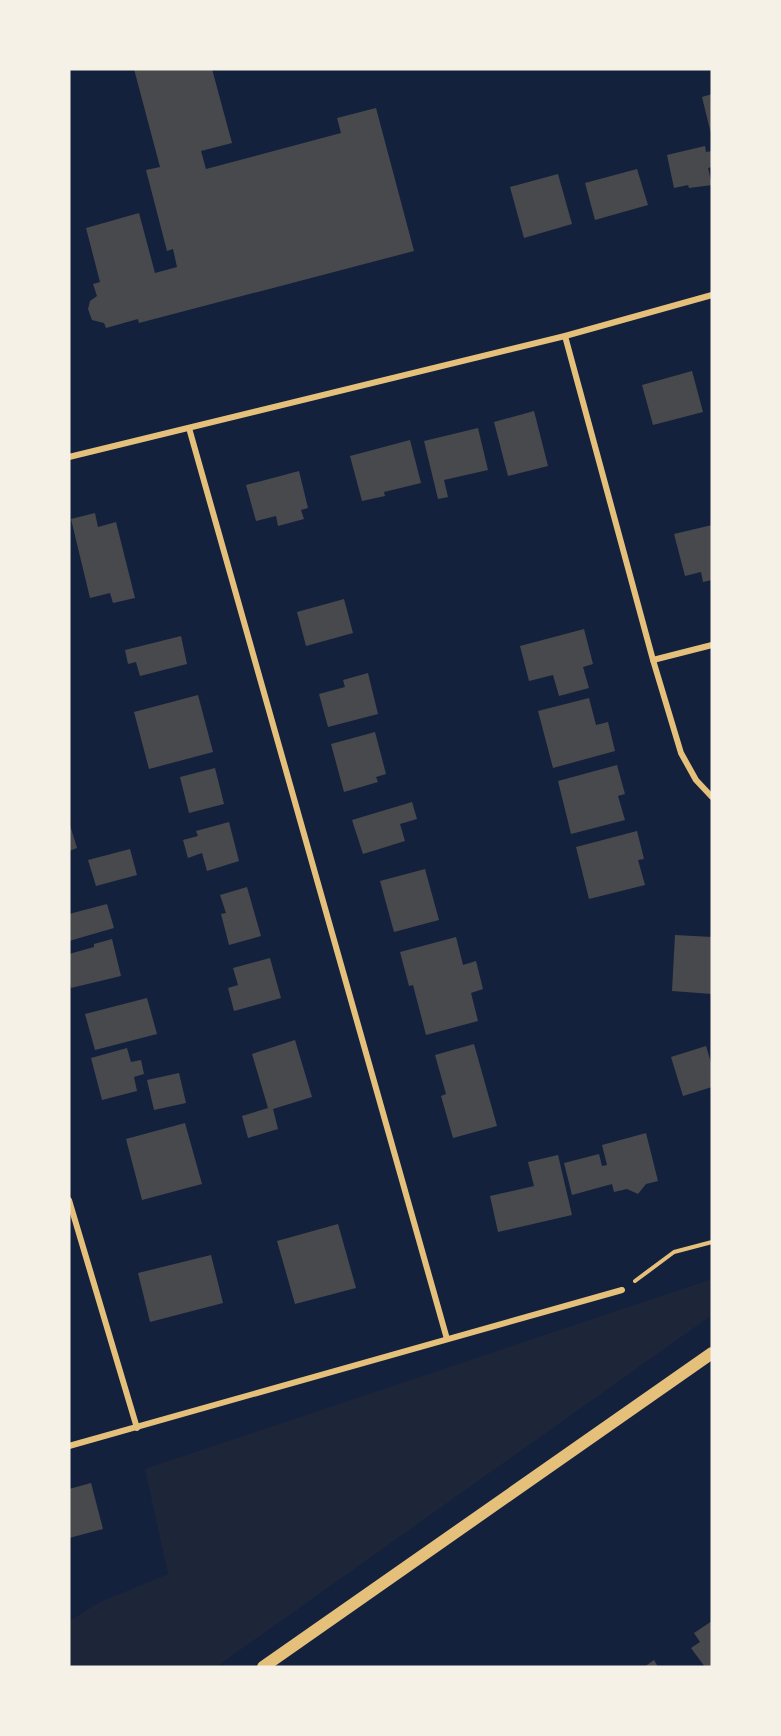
<svg xmlns="http://www.w3.org/2000/svg" width="781" height="1736" font-family="'Exo 2',sans-serif">
<style>
.green{fill:#1d2539}
.building{fill:#48494c}
.lines{fill:none;stroke-linecap:round;stroke-linejoin:round}
.path{stroke:#e5c07b;stroke-width:4}
.minor{stroke:#e5c07b;stroke-width:6}
.secondary{stroke:#e5c07b;stroke-width:12}
</style>
<rect width="100%" height="100%" fill="#14213d"/>
<!-- green -->
<polygon class="green" points="712,1279 712,1315 216,1667 69,1667 69,1621 100,1602 168,1574 145,1469"/>
<!-- building -->
<g class="building">
<polygon points="134,69 212,69 232,143 201,151 206,169 341,133 337,118 376,108 414,251 139,323 138,319 106,328 104,323 92,320 88,309 90,301 97,296 93,284 100,282 86,228 139,213 155,273 177,267 173,249 167,251 146,170 160,167"/>
<polygon points="712,94 712,134 711,134 702,97"/>
<polygon points="705,146 706,152 712,151 712,167 708,168 712,185 689,188 688,185 674,188 667,155"/>
<polygon points="637,169 648,205 595,220 585,183"/>
<polygon points="558,174 572,224 524,238 510,187"/>
<polygon points="692,371 703,412 653,425 642,385"/>
<polygon points="534,411 548,466 508,476 494,422"/>
<polygon points="478,428 488,470 444,480 448,497 438,499 424,441"/>
<polygon points="410,440 421,483 384,492 385,496 362,501 350,456"/>
<polygon points="299,471 308,508 301,510 304,519 278,526 276,516 256,521 246,485"/>
<polygon points="95,513 98,527 116,522 135,598 113,603 110,593 90,598 71,519"/>
<polygon points="712,525 712,580 703,582 701,572 685,576 674,534"/>
<polygon points="344,599 353,633 306,646 297,612"/>
<polygon points="584,629 593,664 583,667 589,688 559,696 553,675 529,681 520,646"/>
<polygon points="181,636 187,664 140,676 136,662 128,664 125,650"/>
<polygon points="368,673 378,714 328,727 319,694 345,687 343,680"/>
<polygon points="198,695 213,752 149,769 134,712"/>
<polygon points="589,698 596,725 608,722 615,751 553,768 538,711"/>
<polygon points="375,732 386,774 376,777 378,782 344,792 331,744"/>
<polygon points="617,765 625,794 618,796 625,820 571,834 558,781"/>
<polygon points="215,768 224,804 189,813 180,777"/>
<polygon points="412,802 417,819 400,824 405,841 363,854 352,820"/>
<polygon points="69,822 77,848 69,851"/>
<polygon points="229,822 239,861 207,871 202,853 188,858 183,840 198,836 196,831"/>
<polygon points="637,831 644,859 638,860 645,885 589,899 576,847"/>
<polygon points="130,849 137,875 96,886 88,860"/>
<polygon points="425,869 439,920 394,932 380,881"/>
<polygon points="247,887 261,936 229,945 221,914 226,913 220,895"/>
<polygon points="107,904 114,928 69,941 69,914"/>
<polygon points="675,935 712,937 712,994 672,991"/>
<polygon points="456,937 463,965 476,961 483,989 471,993 478,1021 426,1035 413,985 409,986 400,952"/>
<polygon points="112,939 121,976 71,988 69,979 69,954 94,947 94,944"/>
<polygon points="270,958 281,998 234,1011 228,988 238,985 233,968"/>
<polygon points="147,998 157,1034 95,1050 85,1014"/>
<polygon points="295,1040 312,1097 273,1109 278,1129 248,1138 242,1116 268,1108 252,1054"/>
<polygon points="474,1044 497,1126 453,1138 441,1096 446,1094 435,1055"/>
<polygon points="706,1046 712,1066 712,1087 683,1096 671,1057"/>
<polygon points="127,1048 131,1062 141,1060 144,1074 134,1077 137,1091 102,1100 91,1058"/>
<polygon points="179,1073 186,1103 154,1110 147,1080"/>
<polygon points="185,1123 202,1184 142,1200 126,1139"/>
<polygon points="646,1133 658,1181 646,1184 638,1194 627,1189 614,1192 612,1184 572,1195 564,1163 599,1154 602,1166 607,1165 602,1145"/>
<polygon points="558,1155 572,1215 498,1232 490,1196 534,1186 528,1162"/>
<polygon points="338,1224 356,1288 295,1304 277,1241"/>
<polygon points="211,1255 223,1303 150,1322 138,1273"/>
<polygon points="91,1483 103,1529 69,1538 69,1489"/>
<polygon points="712,1621 712,1667 705,1667 691,1648 700,1642 694,1633"/>
<polygon points="654,1660 658,1667 644,1667"/>
</g>
<g class="lines">
<!-- path -->
<polyline class="path" points="635,1281 674,1252 712,1242"/>
<!-- minor -->
<g class="minor">
<polyline points="565,336 653,660 681,753 696,780 712,797"/>
<polyline points="189,428 447,1339"/>
<polyline points="69,457 565,336 712,295"/>
<polyline points="653,660 712,645"/>
<polyline points="69,1200 137,1428"/>
<polyline points="69,1446 622,1290"/>
</g>
<!-- secondary -->
<polyline class="secondary" points="263,1667 712,1353"/>
</g>
<!-- border -->
<rect width="781" height="1736" fill="none" stroke="#f6f1e7" stroke-width="141"/>
</svg>
